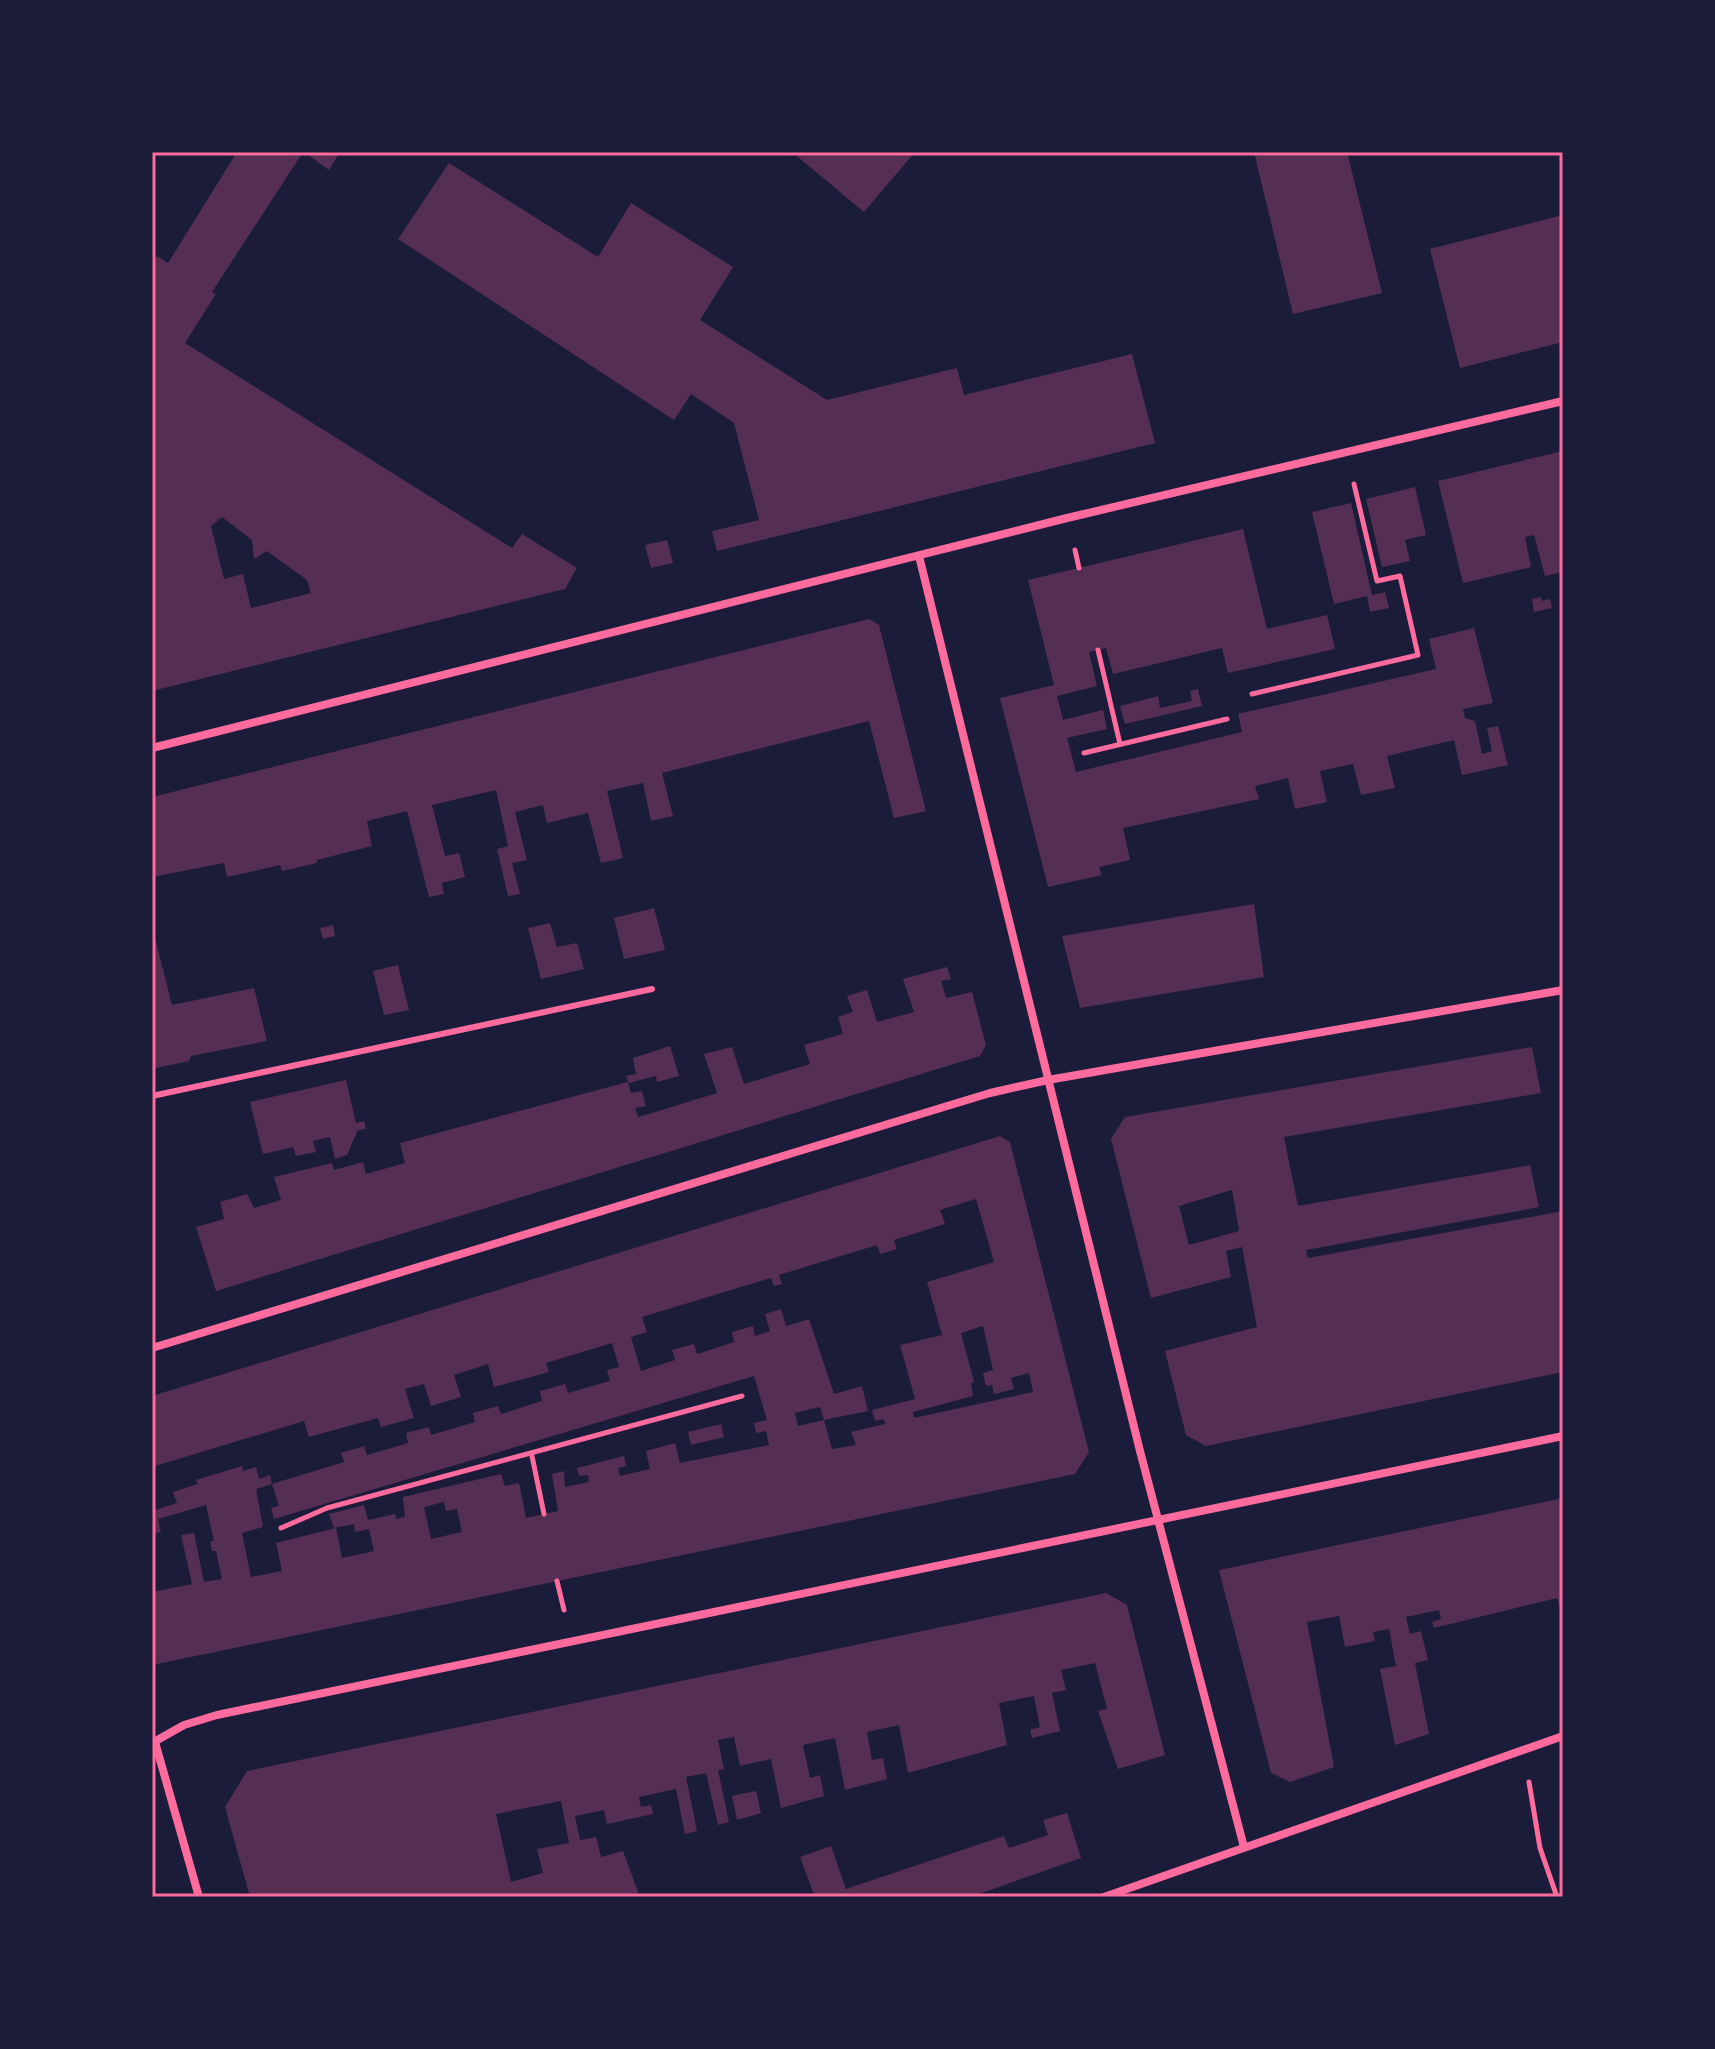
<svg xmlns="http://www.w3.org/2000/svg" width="1715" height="2049" font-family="Signika,sans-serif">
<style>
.building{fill:#542f53;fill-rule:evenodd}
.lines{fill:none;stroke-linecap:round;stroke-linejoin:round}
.path{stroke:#ff6b9d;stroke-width:5}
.service{stroke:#ff6b9d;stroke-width:6}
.minor{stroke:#ff6b9d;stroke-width:8}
.neatline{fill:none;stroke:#ff6b9d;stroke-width:3}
</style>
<rect width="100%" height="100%" fill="#1b1b3a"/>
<!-- building -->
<g class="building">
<path d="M237 152H303L212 292 216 294 185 343 512 548 522 534 577 568 565 589 152 691V264L157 256 168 263ZM222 517 252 540 254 559 267 551 307 580 311 593 251 608 243 574 224 579 211 526Z"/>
<polygon points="304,152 340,152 329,170"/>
<polygon points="792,152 915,152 864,212"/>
<polygon points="1254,152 1347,152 1382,293 1293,314"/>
<polygon points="449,163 598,257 631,203 733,267 700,320 827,400 957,368 964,395 1132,354 1155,443 717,551 712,531 759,520 734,423 691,394 674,420 398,239"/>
<polygon points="1563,215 1563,342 1460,368 1430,249"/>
<polygon points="1563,451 1563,572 1545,576 1534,535 1525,537 1531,567 1463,583 1438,481"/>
<polygon points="1415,487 1426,535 1405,540 1410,561 1382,567 1366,499"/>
<polygon points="1351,503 1372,595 1385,592 1389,608 1370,612 1367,596 1334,604 1312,512"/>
<polygon points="1243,529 1267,629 1327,615 1335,649 1228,673 1222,648 1113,674 1106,648 1089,652 1097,686 1057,696 1063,720 1103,710 1107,729 1067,738 1076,772 1242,732 1238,714 1436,669 1429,639 1474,628 1493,703 1463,709 1465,718 1475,721 1482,754 1492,751 1487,728 1498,726 1508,765 1462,775 1454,740 1387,756 1395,788 1361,795 1353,764 1320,771 1327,802 1295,809 1288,778 1255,786 1259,799 1123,828 1130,860 1099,867 1102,875 1048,887 1000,698 1054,685 1028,580"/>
<polygon points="667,540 673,563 651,568 645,545"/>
<polygon points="1541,597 1542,601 1550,599 1552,608 1534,612 1532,599"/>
<polygon points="869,619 879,625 926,811 894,818 869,721 662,773 673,816 651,821 643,783 607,791 623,858 601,863 588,813 547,823 543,805 515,812 527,860 512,863 520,894 508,896 497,849 508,846 496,790 432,805 445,856 459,853 465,877 442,883 444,894 429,897 407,811 367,821 372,846 317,860 317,863 282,871 280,865 227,877 224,863 152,877 152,797"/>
<polygon points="1198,689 1202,706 1125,724 1120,706 1158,696 1160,708 1192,701 1190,691"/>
<polygon points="1254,904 1264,977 1080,1008 1062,936"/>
<polygon points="654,908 665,950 624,959 614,918"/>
<polygon points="550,923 557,947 577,943 584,969 541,979 528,928"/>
<polygon points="333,925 335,936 323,939 320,928"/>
<polygon points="152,926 172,1005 254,988 267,1041 191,1056 189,1061 152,1069"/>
<polygon points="398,965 409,1010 384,1015 373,971"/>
<polygon points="947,967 951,979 941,981 946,998 972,992 986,1045 980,1056 216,1291 196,1227 224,1219 220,1202 247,1194 254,1208 281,1200 274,1177 332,1163 334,1170 363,1162 366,1174 405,1163 400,1143 628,1082 631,1093 642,1091 646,1106 635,1108 638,1117 649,1114 717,1093 704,1054 732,1047 744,1084 810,1064 804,1045 843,1034 838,1017 853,1012 847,996 867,990 877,1022 914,1012 903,979"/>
<polygon points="670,1046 679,1076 657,1082 656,1076 629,1083 626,1076 636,1074 633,1058"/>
<path d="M1532 1047 1541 1093 1284 1137 1298 1206 1530 1165 1539 1207 1306 1250 1308 1258 1563 1211V1372L1206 1446 1186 1435 1165 1351 1257 1327 1242 1247 1226 1251 1231 1277 1151 1298 1111 1139 1125 1117ZM1232 1190 1239 1231 1189 1245 1179 1206Z"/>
<polygon points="346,1080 356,1123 364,1121 366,1129 358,1130 347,1155 335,1159 330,1137 313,1141 316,1152 296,1156 293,1147 263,1154 250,1102"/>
<path d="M1000 1136 1010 1142 1089 1452 1075 1474 152 1665V1592L192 1584 181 1535 194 1533 204 1582 222 1579 216 1551H212L210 1541H214L206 1505 158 1519 161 1532 152 1534V1511L177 1503 173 1492 198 1484 196 1480 242 1466 243 1471 256 1467 259 1479 270 1475 272 1484 256 1489 263 1527 242 1533 251 1577 282 1571 276 1543 336 1528 342 1558 374 1551 369 1529 355 1532 354 1524 334 1528 329 1514 364 1505 368 1520 395 1514 396 1519 405 1517 403 1497 501 1474 505 1486 519 1483 526 1518 558 1511 552 1474 564 1471 565 1487 589 1482 588 1475 579 1476 577 1468 624 1456 626 1466 618 1468 620 1476 650 1469 646 1451 675 1443 680 1463 769 1445 766 1431 756 1433 754 1423 767 1420 754 1376 274 1519 271 1508 279 1506 272 1484 344 1462 341 1453 364 1446 367 1455 388 1449 408 1443 406 1433 429 1427 431 1435 475 1422 473 1413 498 1406 501 1414 542 1401 540 1391 565 1384 568 1393 610 1381 607 1370 619 1367 612 1343 546 1363 549 1372 494 1387 488 1364 454 1375 461 1397 431 1406 424 1384 405 1389 414 1418 381 1427 378 1418 309 1437 304 1421 152 1467V1396ZM976 1199 994 1262 927 1282 942 1335 900 1345 915 1399 872 1410 875 1421 884 1419 885 1424 851 1432 856 1445 832 1449 824 1420 798 1426 795 1413 820 1407 824 1420 868 1411 862 1386 834 1394 809 1319 786 1326 781 1309 765 1314 770 1331 755 1336 753 1326 732 1332 734 1342 697 1354 694 1344 672 1350 675 1360 641 1371 631 1337 647 1332 642 1317 771 1278 774 1286 782 1284 779 1275 877 1245 880 1254 897 1249 894 1240 945 1224 940 1210ZM983 1326 993 1370 983 1373 986 1386 992 1385 994 1394 1014 1389 1011 1378 1029 1373 1033 1392 914 1418 913 1412 973 1396 971 1383 974 1382 961 1333ZM444 1502 446 1511 457 1509 462 1532 431 1539 424 1507Z"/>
<polygon points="721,1424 724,1437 691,1445 688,1432"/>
<polygon points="1563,1498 1563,1616 1557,1598 1434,1628 1432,1622 1441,1619 1439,1610 1406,1617 1410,1634 1421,1631 1428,1660 1415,1663 1429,1734 1395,1745 1380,1669 1396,1666 1389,1629 1373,1632 1375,1641 1345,1647 1339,1616 1307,1622 1334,1767 1290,1782 1271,1773 1219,1570"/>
<path d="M1106 1593 1127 1605 1165 1755 1118 1769 1098 1711 1107 1709 1095 1663 1061 1670 1066 1690 1052 1693 1060 1731 1032 1738 1030 1730 1040 1727 1034 1696 999 1703 1007 1745 908 1773 899 1725 867 1732 872 1760 883 1758 887 1779 845 1790 835 1738 803 1745 810 1778 820 1775 824 1796 781 1808 771 1759 740 1766 734 1737 718 1740 724 1769 718 1770 729 1822 718 1825 706 1773 686 1777 697 1831 685 1834 676 1789 639 1797 641 1807 651 1805 653 1814 607 1824 604 1810 575 1816 580 1840 596 1837 601 1857 623 1851 640 1897H250L225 1807 247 1771ZM561 1801 569 1843 537 1849 543 1873 511 1882 496 1814Z"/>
<polygon points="756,1791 761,1813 737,1820 732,1796"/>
<polygon points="1067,1813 1081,1858 970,1897 815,1897 800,1857 831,1846 846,1889 1004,1836 1009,1848 1048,1835 1043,1820"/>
</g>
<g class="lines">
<!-- path -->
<g class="path">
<polyline points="1075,550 1079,568"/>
<polyline points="1098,650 1120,744"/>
<polyline points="1252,694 1418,655 1400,576 1377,581 1354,484"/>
<polyline points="1084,753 1227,719"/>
<polyline points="532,1456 544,1514"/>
<polyline points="281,1528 327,1508 742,1396"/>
<polyline points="557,1581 564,1610"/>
<polyline points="1529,1782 1540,1848 1557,1897"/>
</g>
<!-- service -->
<polyline class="service" points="152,1096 652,989"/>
<!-- minor -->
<g class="minor">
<polyline points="919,556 1140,1451 1244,1847"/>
<polyline points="152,748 1067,518 1563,401"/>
<polyline points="152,1348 990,1093 1048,1080 1563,990"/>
<polyline points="155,1742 199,1897"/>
<polyline points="152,1743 184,1725 217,1715 1563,1436"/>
<polyline points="1104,1897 1563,1736"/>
</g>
</g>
<!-- border -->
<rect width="1715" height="2049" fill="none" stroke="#1b1b3a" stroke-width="308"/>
<rect x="154" y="154" width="1407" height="1741" class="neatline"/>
</svg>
